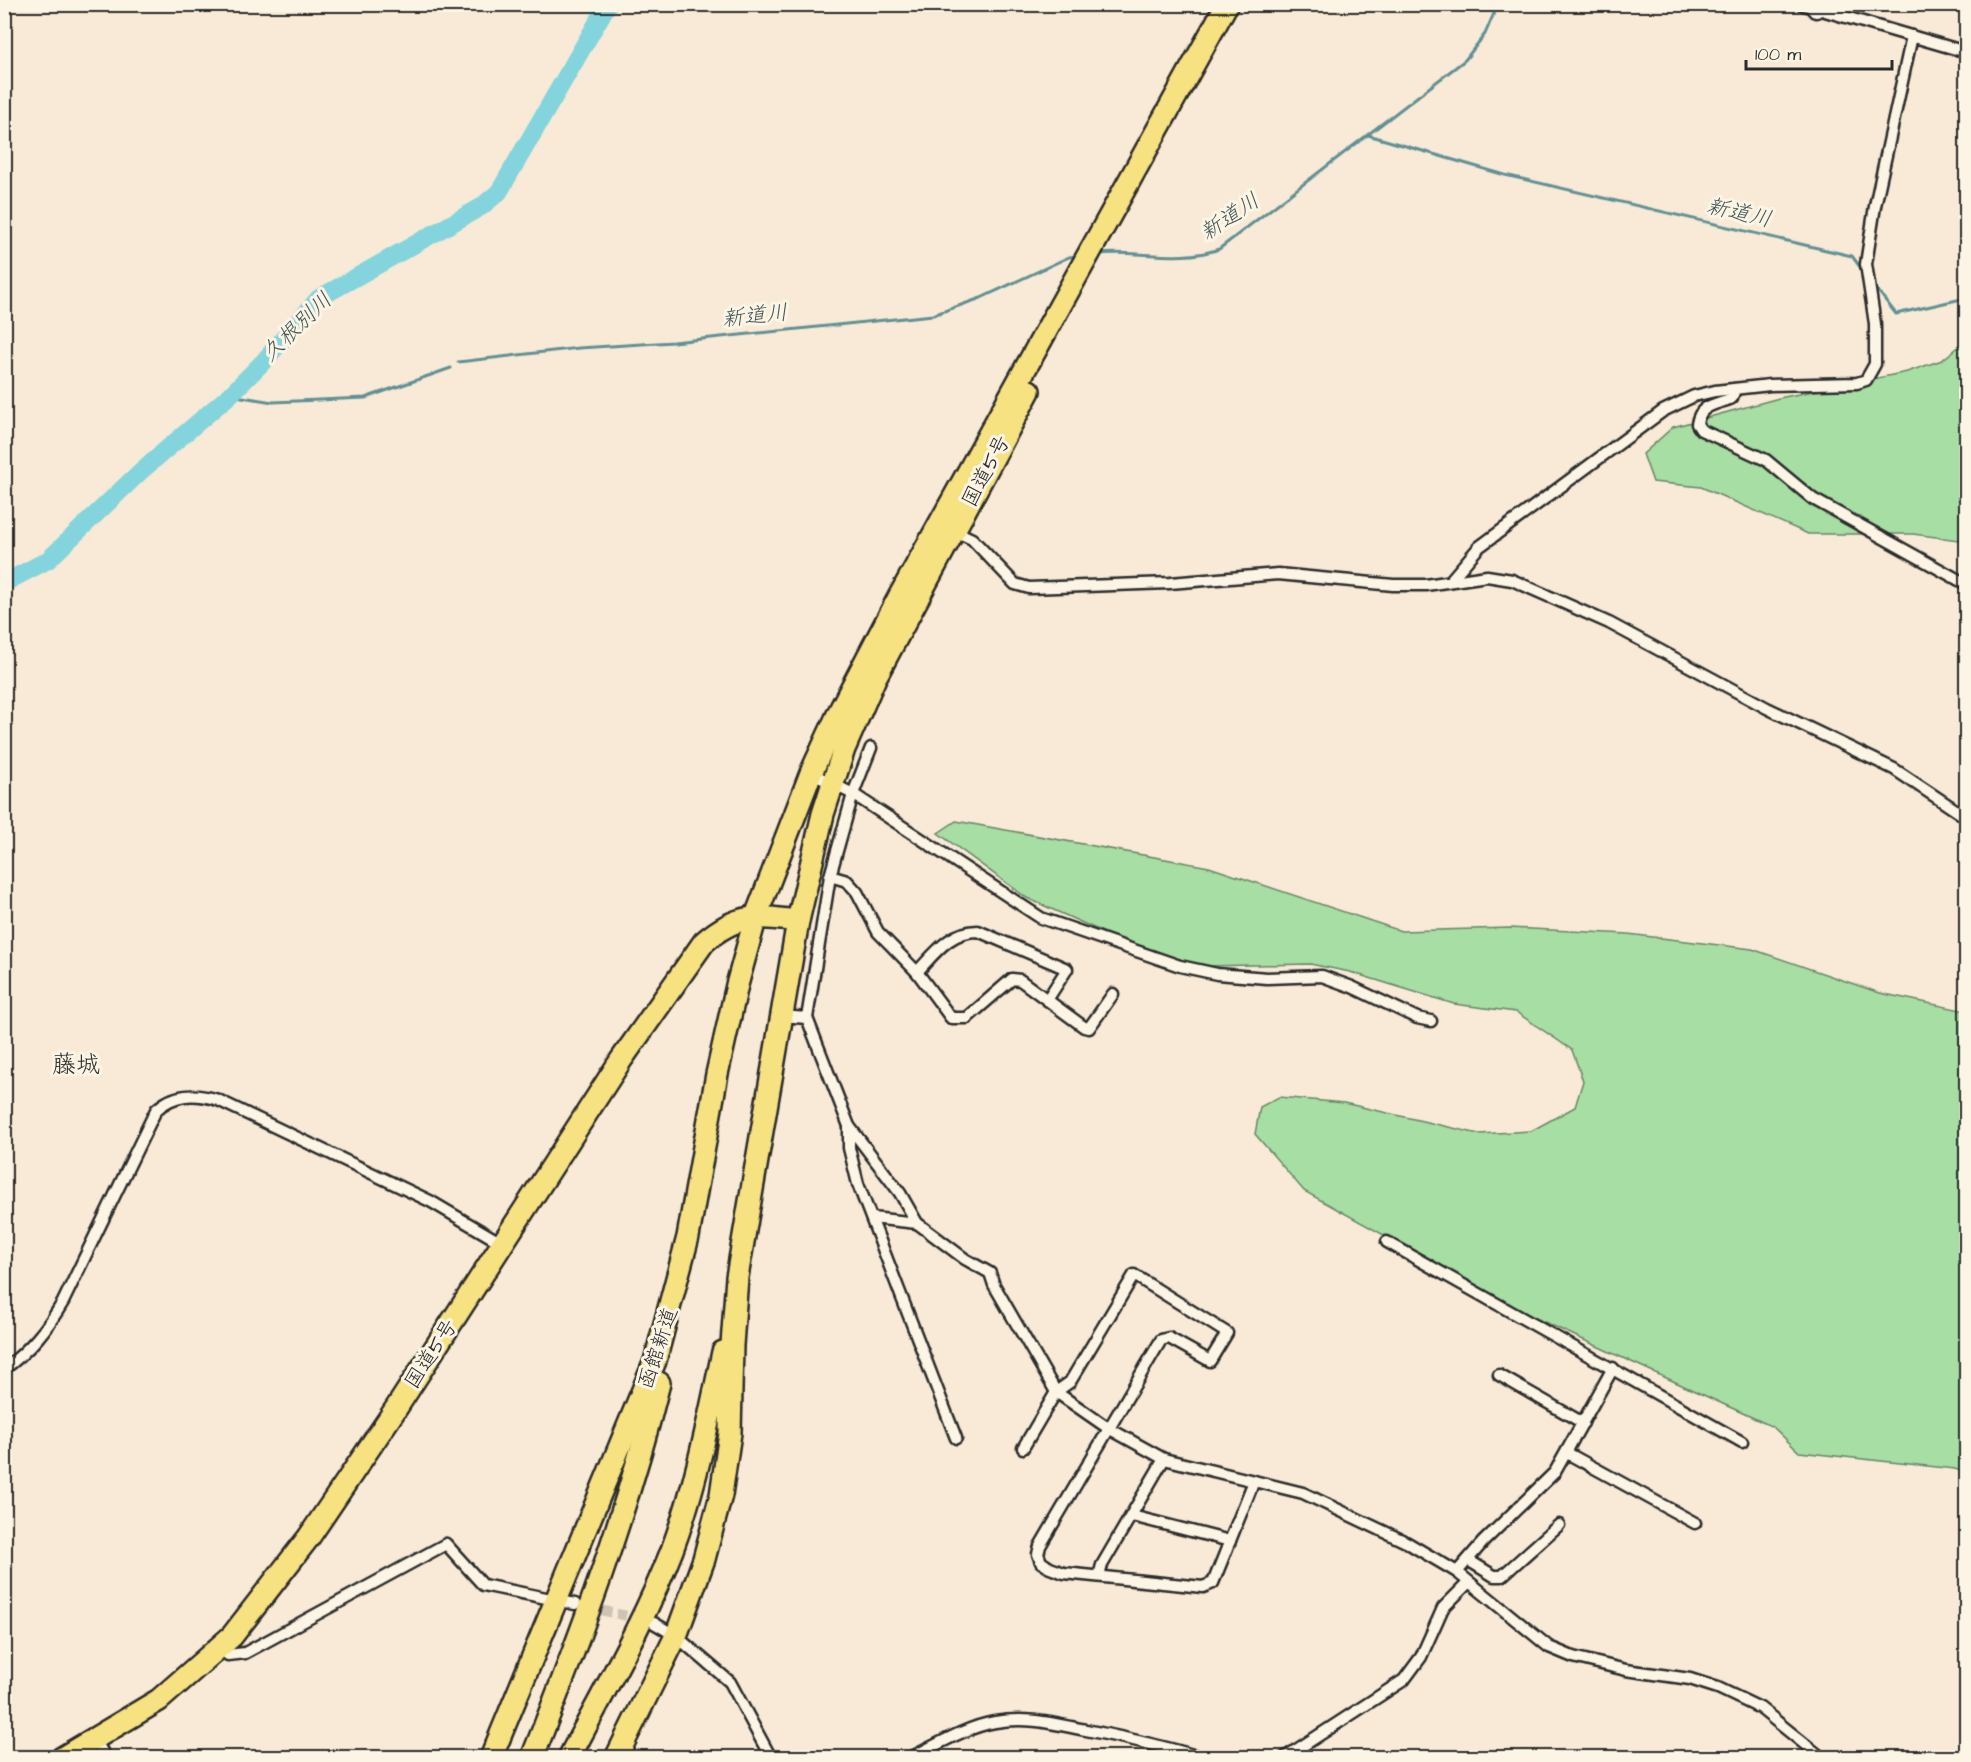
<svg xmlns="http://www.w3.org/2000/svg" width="1971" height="1762" font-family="'Architects Daughter','Klee One',sans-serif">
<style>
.green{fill:#a6dea3;stroke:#688467;stroke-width:1.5}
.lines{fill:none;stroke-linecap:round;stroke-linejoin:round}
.stream{stroke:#609095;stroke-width:3}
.river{stroke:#83d4dc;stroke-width:18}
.street-tunnel{stroke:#cfc4b4;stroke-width:10;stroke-dasharray:10 5;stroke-linecap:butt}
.street-casing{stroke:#2b2b2b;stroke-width:15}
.secondary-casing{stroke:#2b2b2b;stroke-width:21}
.highway-casing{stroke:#2b2b2b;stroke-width:26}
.street{stroke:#fcf5e5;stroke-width:10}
.secondary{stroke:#fcf5e5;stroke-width:16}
.highway{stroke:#f7e281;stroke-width:21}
.labels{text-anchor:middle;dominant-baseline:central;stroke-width:6;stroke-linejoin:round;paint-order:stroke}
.street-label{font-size:21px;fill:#2b2b2b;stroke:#fcf5e5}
.water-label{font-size:22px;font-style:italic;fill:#415557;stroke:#fcf5e5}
.quarter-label{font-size:24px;fill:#2b2b2b;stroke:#fcf5e5}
</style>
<rect width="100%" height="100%" fill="#f8ead6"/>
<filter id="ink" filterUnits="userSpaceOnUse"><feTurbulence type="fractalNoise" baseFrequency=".0167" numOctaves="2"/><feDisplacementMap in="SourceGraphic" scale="12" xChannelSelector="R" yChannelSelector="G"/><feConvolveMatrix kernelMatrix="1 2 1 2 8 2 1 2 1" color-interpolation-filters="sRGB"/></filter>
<g filter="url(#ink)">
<!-- green -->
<g class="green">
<polygon points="1966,341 1966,541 1913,534 1808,534 1701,487 1653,482 1643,454 1673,427 1779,398 1907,372 1942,360"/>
<polygon points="956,821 1209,867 1401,931 1510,928 1628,934 1752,949 1880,993 1966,1011 1966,1473 1955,1469 1799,1452 1773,1427 1525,1313 1304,1191 1255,1134 1260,1107 1279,1097 1344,1103 1479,1134 1531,1131 1575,1107 1583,1081 1572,1050 1516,1012 1454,1004 1350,972 1310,964 1204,966 1154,955 1027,898 938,833"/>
</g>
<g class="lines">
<!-- stream -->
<g class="stream">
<polyline points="1368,135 1505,175 1852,256 1863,271"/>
<path d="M1099 254C1139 250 1180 263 1219 249L1465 60 1485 34 1498 4"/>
<polyline points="1872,283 1896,314 1966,298"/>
<polyline points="458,362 579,348 673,342 933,315 981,298 1069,257 1077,256"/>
<polyline points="230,395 273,402 365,398 451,368"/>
</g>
<!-- river -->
<polyline class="river" points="4,583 48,560 141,471 230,395 264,361 319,298 481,207 499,192 608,4"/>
<!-- street-tunnel -->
<polyline class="street-tunnel" points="587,1607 645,1620"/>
<defs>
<g id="street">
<polyline points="1801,4 1966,52"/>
<path d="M1735 389 1732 398C1715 405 1700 404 1697 424L1701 430 1766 460 1813 499 1966 584"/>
<polyline points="951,529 972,539 1015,584 1029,588 1170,583 1278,574 1393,585 1426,585 1487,576 1512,580 1609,623 1767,708 1894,769 1966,817"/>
<polyline points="1450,581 1479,547 1663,411 1694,396 1715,391 1770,385 1857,383 1866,380 1875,364 1875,324 1866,264 1875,206 1912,36"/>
<polyline points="871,748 853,794 830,876 807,1018 849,1126 900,1193 917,1223 965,1259 990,1273 994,1285 1056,1392 1108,1428 1164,1459 1303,1493 1406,1542 1457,1572 1549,1647 1573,1657 1626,1670 1690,1679 1718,1688 1760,1708 1822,1758"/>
<polyline points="811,773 853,794 1041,918 1180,966 1217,974 1267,978 1322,976 1352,987 1417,1018 1431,1021"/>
<polyline points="830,876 847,881 857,892 878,932 917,972 951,1018 967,1018 1012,979 1020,980 1084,1027 1089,1028 1113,994"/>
<path d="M917 972C935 953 950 931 978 931L1067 969 1047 1000"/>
<polyline points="781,1016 807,1018"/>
<polyline points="849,1126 849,1148 858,1184 956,1438"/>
<polyline points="872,1218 917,1223"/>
<polyline points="1387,1242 1742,1442"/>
<path d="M4 1369C30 1350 47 1329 63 1302L156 1110C174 1093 195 1093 218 1100L430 1201 503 1244"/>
<polyline points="1499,1375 1583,1423"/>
<polyline points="1023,1448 1056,1392 1070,1382 1134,1275 1227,1333 1210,1361 1169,1338 1161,1340 1040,1546 1038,1554 1041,1562 1050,1568 1064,1573 1203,1587 1213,1583 1254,1481"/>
<polyline points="1567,1453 1695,1523"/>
<polyline points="1132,1516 1230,1541"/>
<polyline points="1468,1560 1494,1576 1502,1576 1559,1525"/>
<polyline points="1457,1572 1483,1542 1555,1472 1613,1368"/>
<polyline points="1099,1576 1102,1565 1164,1459"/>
<polyline points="654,1623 676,1636 730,1682 771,1758"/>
<polyline points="219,1648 228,1655 245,1653 446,1544 483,1585 575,1604"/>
<polyline points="95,1740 106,1758"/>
<path d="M910 1758C937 1745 966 1727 995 1722 1028 1716 1055 1724 1086 1730 1126 1738 1164 1746 1203 1758"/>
<polyline points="1284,1758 1404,1680 1421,1657 1443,1608 1468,1583"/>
</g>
<polyline id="secondary" points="1816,9 1817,4"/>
<g id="highway">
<path d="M62 1758 159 1700 232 1636 309 1537 397 1407 621 1060 704 942C738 913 756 916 798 921"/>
<polyline points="491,1758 655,1361 688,1237 717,1074 737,985 756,916 811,773 840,710 899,597 1227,4"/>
<path d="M532 1758C581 1635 627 1512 659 1383"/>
<path d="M569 1758C605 1689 644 1622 672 1550 696 1486 709 1418 723 1352"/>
<polyline points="616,1758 676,1636 704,1559 721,1495 730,1433 732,1345 737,1277 798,921 823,814 844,749 875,678 1029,391"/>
</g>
</defs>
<!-- street casing -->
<use href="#street" class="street-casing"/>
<!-- secondary casing -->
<use href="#secondary" class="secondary-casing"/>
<!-- highway casing -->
<use href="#highway" class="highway-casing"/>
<!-- street -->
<use href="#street" class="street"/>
<!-- secondary -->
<use href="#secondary" class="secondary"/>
<!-- highway -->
<use href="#highway" class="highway"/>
</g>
</g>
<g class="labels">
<!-- street labels -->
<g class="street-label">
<text transform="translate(986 471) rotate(-62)">国道5号</text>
<text transform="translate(658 1348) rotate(-72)">函館新道</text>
<text transform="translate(431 1354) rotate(-57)">国道5号</text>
</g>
<!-- water labels -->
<g class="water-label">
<text transform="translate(1739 213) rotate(13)">新道川</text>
<text transform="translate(1230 217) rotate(-34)">新道川</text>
<text transform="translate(755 316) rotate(-6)">新道川</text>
<text transform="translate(297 327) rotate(-44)">久根別川</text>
</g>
<!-- quarter labels -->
<g class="quarter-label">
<text x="76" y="1065">藤城</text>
</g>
</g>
<!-- margin -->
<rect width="1971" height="1762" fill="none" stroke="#fcf5e5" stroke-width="24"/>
<rect x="12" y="12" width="1947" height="1738" fill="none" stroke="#2b2b2b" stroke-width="2" filter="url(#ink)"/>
<!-- scale -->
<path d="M1746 60v9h146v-9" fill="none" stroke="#2b2b2b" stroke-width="3"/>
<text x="1755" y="60" font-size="18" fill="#2b2b2b" stroke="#fcf5e5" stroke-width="4.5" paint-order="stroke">100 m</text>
</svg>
